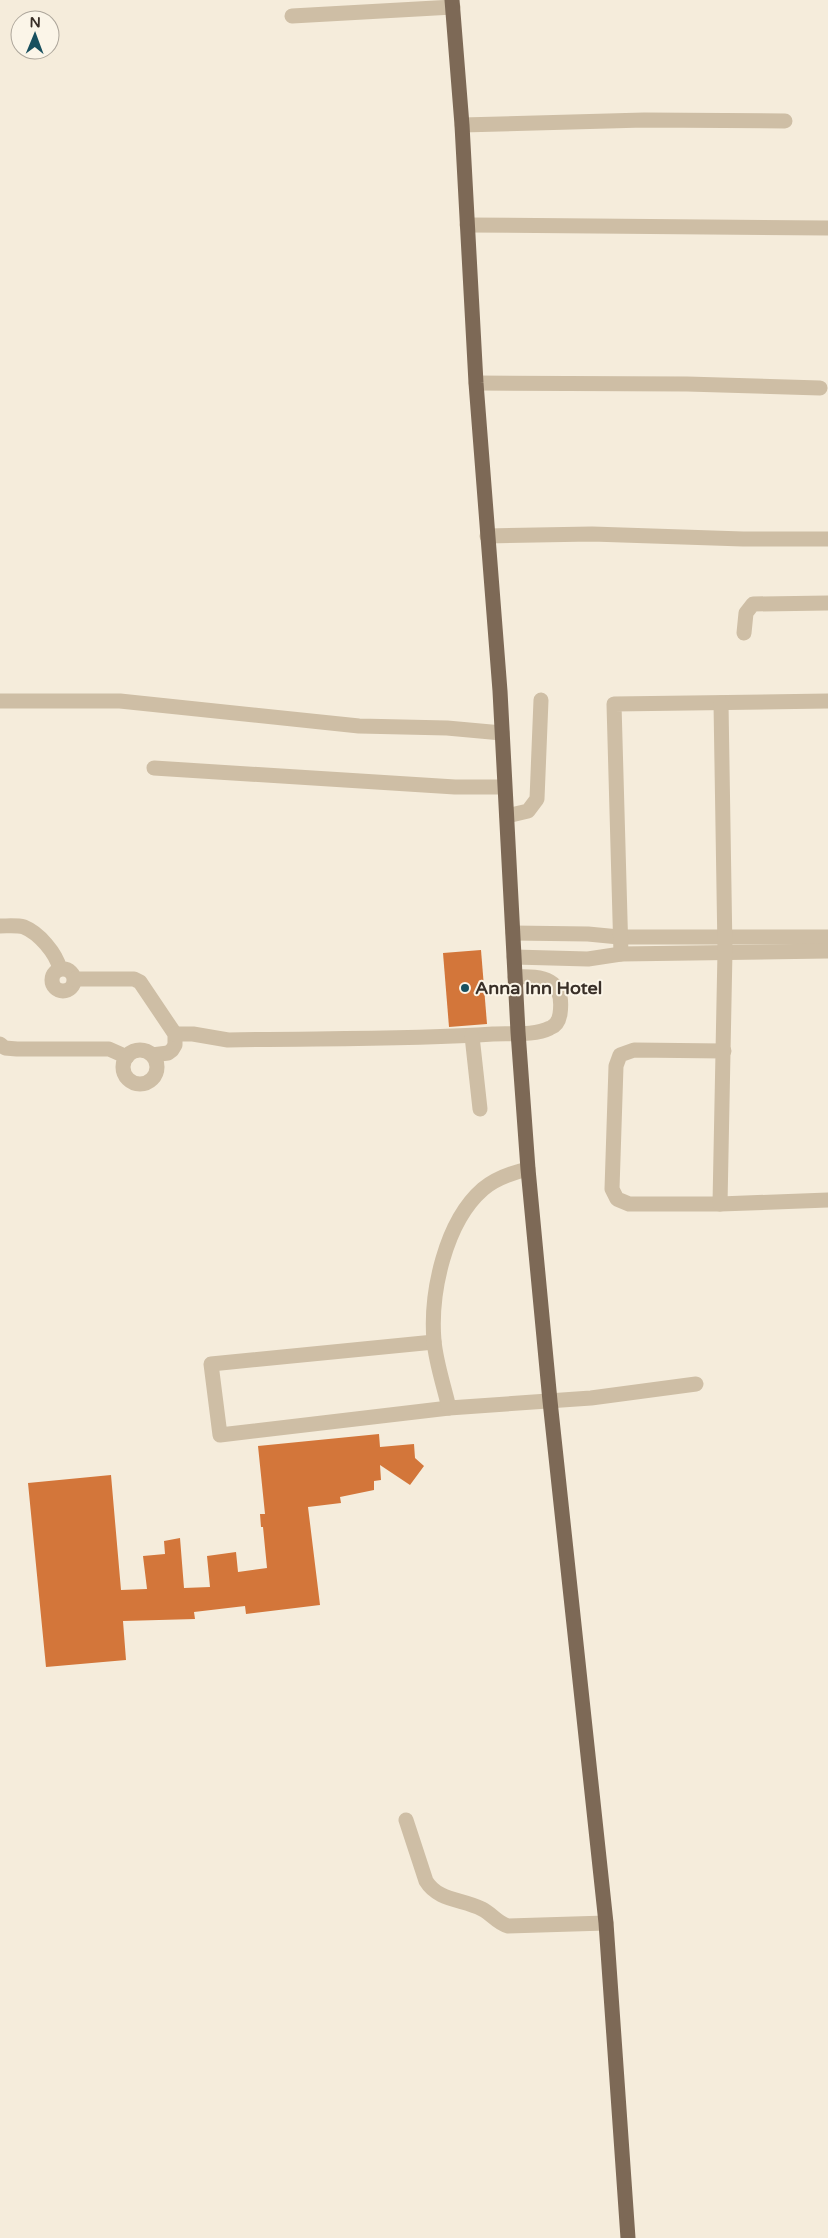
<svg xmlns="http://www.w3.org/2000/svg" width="828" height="2238" font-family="'Varela Round',sans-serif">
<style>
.building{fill:#d3763a}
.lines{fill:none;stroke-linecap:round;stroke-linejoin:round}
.minor{stroke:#cebea5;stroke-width:15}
.major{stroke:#7d6956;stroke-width:15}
.poi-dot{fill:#18505f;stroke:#fbf5e8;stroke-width:2}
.labels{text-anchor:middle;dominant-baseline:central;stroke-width:4;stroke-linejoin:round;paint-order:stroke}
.poi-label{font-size:18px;font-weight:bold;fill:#392f27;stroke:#fbf5e8;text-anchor:start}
</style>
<rect width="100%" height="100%" fill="#f5ecdb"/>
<!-- building -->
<g class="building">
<polygon points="481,950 487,1024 449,1027 443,953"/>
<polygon points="379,1434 380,1447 414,1444 415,1458 424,1466 410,1485 380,1465 381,1480 374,1481 374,1490 340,1497 341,1503 308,1507 320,1605 246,1614 245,1606 194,1612 195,1619 123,1621 126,1660 46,1667 28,1483 111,1475 121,1590 147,1589 143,1556 165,1554 164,1541 180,1538 184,1588 210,1587 207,1556 236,1552 238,1572 267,1568 263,1527 261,1527 260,1514 265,1514 258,1446"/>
</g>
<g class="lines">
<!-- minor -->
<g class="minor">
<polyline points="292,16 453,7"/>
<polyline points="462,125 644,120 785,121"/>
<polyline points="467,225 828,228"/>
<polyline points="476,383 687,384 820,388"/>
<polyline points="487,536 592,534 743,539 828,539"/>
<polyline points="744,633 746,613 753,604 828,603"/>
<polyline points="0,701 120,701 359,726 447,728 502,733"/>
<polyline points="154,768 455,787 504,787"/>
<polyline points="507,816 528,811 537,799 541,700"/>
<path d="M0 926C8 926 17 925 24 927 39 933 56 953 60 969"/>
<polyline points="513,933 588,934 619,937 828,937"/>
<polyline points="621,954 614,704 828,701"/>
<polyline points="514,957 588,959 621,954 828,951"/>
<circle cx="63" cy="980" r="11"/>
<polyline points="75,979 134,979 140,982 175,1034 175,1045 172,1050 168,1053 152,1055"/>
<path d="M175 1034H193L228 1040C316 1038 405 1040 493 1034 510 1033 534 1036 550 1028 556 1026 559 1020 560 1014 565 978 543 976 515 977"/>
<polyline points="472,1036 480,1109"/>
<polyline points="0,1044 5,1048 17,1049 109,1049 127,1057"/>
<circle cx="140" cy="1067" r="17"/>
<polyline points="724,1051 634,1050 620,1055 616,1066 612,1189 617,1199 629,1204 720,1204 828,1200"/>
<polyline points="720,1204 725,951 721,703"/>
<polyline points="434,1342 211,1364 220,1435 449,1408 591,1398 696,1384"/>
<path d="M449 1408C444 1386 436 1363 434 1341 430 1293 445 1222 483 1189 496 1178 511 1173 528 1169"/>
<path d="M406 1820 426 1881C438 1901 463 1899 482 1909 492 1914 497 1923 508 1926L606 1923"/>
</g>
<!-- major -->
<polyline class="major" points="452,0 462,125 476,383 500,691 518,1032 528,1169 550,1401 606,1923 628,2238"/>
</g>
<!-- markers -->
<circle class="poi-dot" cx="465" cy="988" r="5"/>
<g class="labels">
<!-- poi labels -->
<g class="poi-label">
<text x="475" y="988">Anna Inn Hotel</text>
</g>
</g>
<!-- north arrow -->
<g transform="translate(35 35) rotate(1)"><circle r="24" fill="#fbf5e8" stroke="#ada69b"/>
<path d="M0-4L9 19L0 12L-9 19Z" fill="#18505f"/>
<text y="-8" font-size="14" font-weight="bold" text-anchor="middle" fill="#392f27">N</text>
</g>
</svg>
